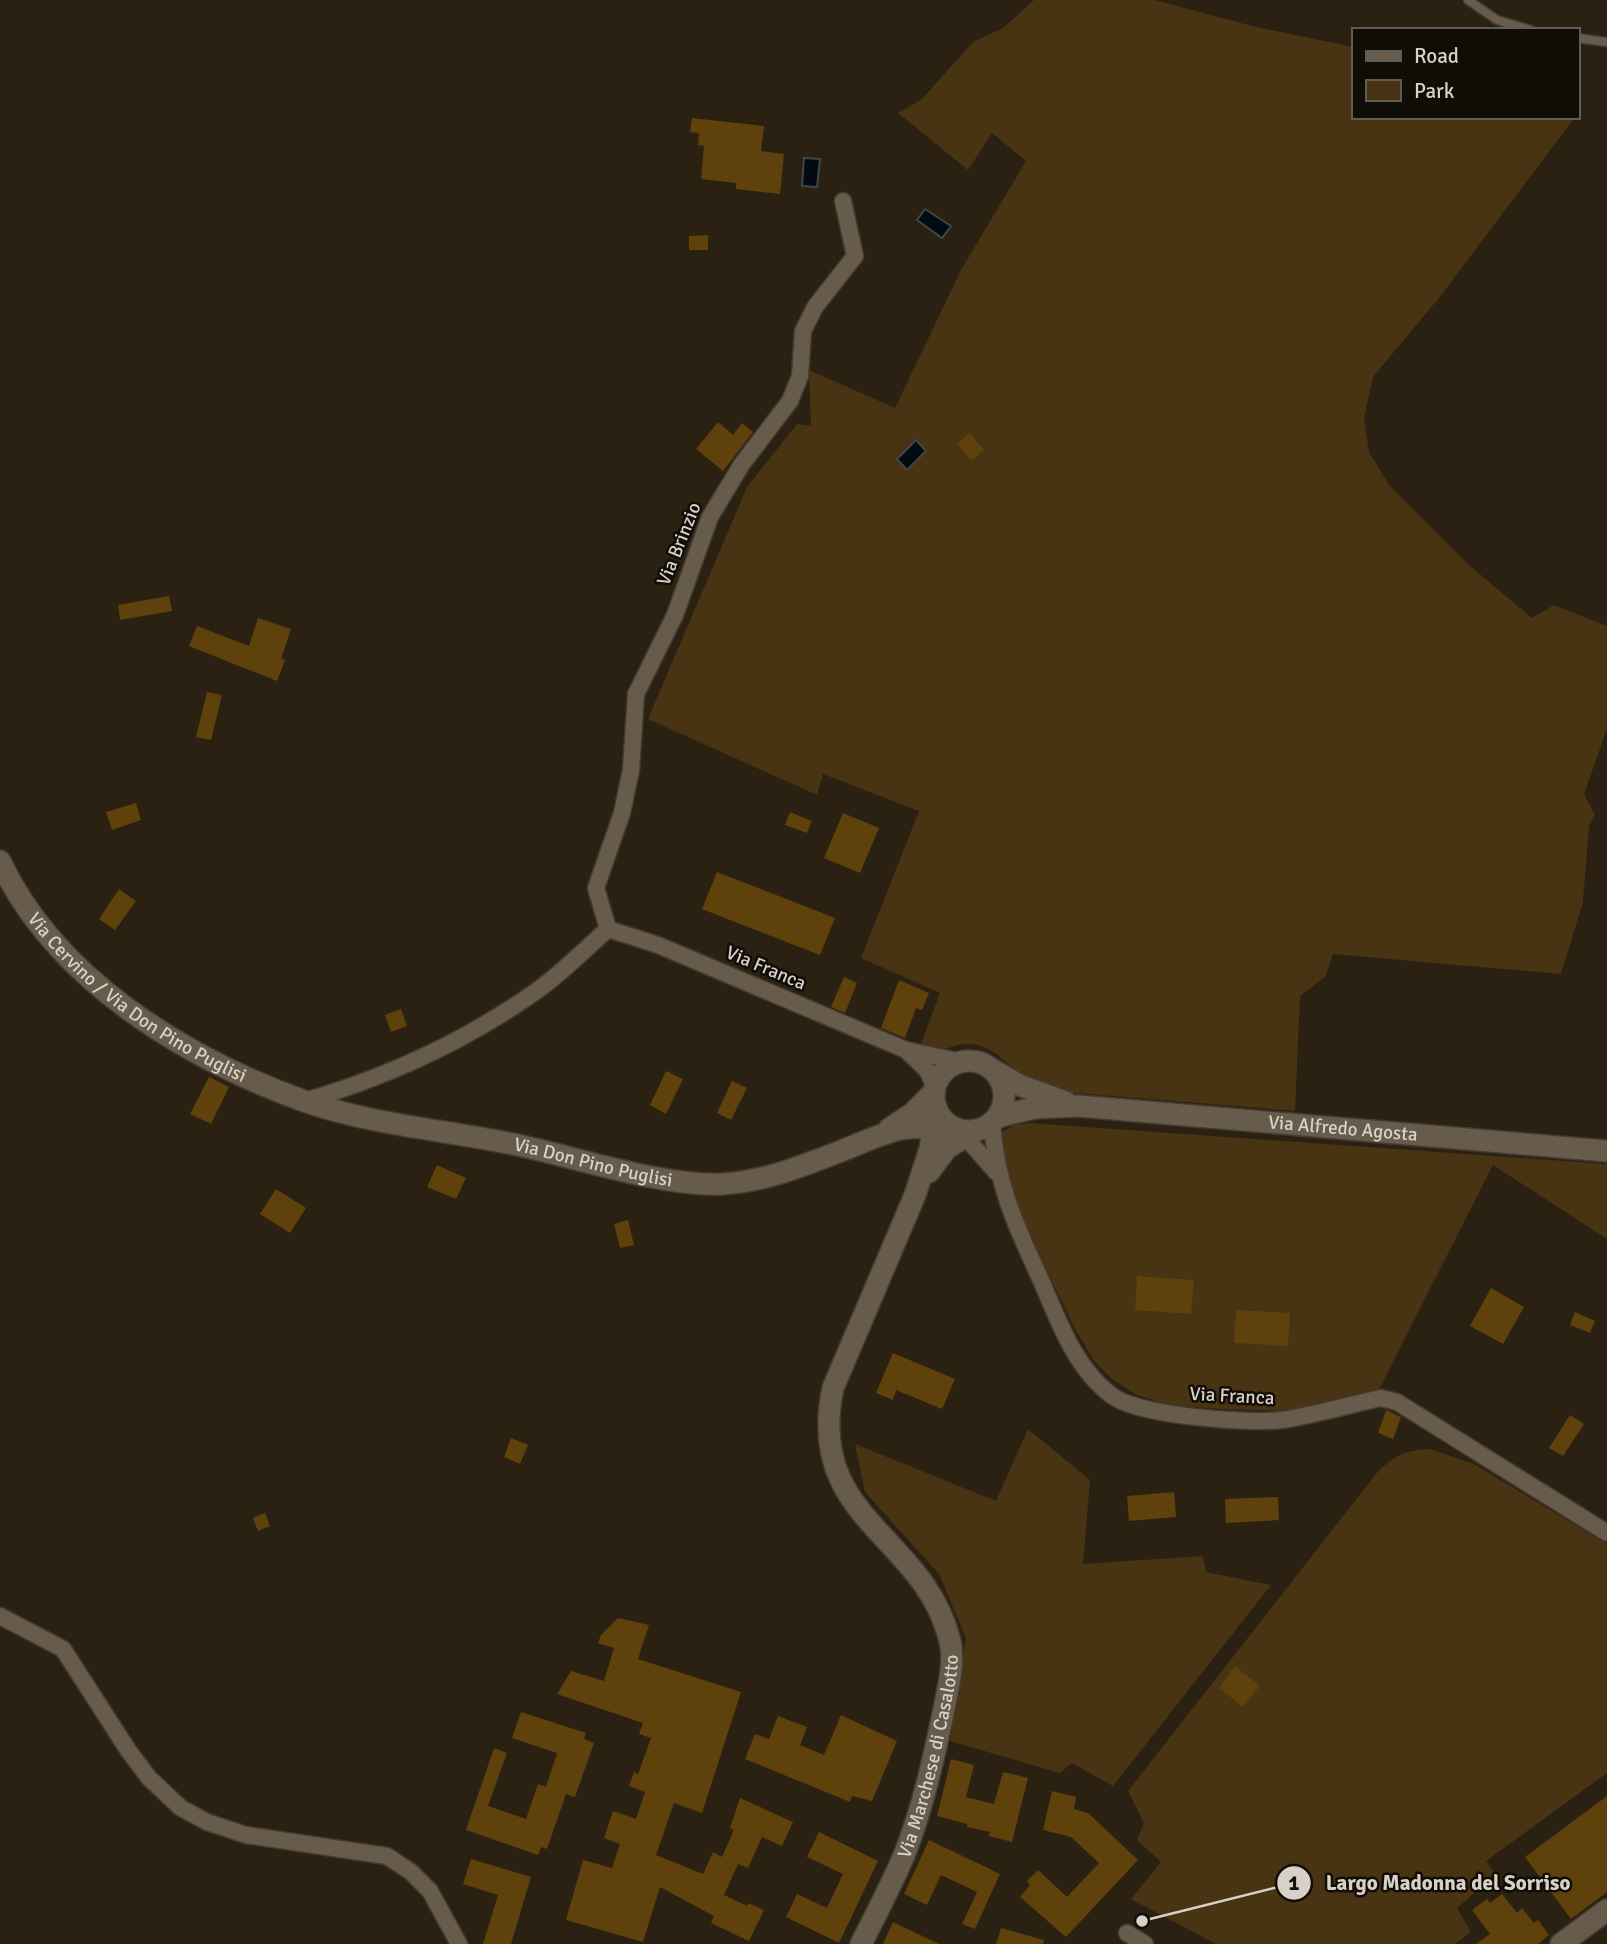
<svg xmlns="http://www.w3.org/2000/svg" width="1607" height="1944" font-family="Signika,sans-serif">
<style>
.green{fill:#483312}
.water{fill:#000b12;stroke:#414649;stroke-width:2}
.building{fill:#5f410c}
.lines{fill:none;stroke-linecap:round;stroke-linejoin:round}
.lane-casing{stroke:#433b31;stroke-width:11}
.street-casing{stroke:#433b31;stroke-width:19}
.secondary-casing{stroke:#433b31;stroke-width:24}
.lane{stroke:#675b4b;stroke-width:8}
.street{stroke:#675b4b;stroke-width:16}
.secondary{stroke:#675b4b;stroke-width:21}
.labels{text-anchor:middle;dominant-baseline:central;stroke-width:5;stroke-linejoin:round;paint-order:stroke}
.street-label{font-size:19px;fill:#d8d1c8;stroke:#100c06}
.leader{fill:none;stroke:#d8d1c8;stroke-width:2.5}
.callout-dot{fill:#d8d1c8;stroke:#100c06;stroke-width:2.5}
.mark-label{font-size:21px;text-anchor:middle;font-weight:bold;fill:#111}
.callout-label{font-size:21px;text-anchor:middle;font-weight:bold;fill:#d8d1c8;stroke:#100c06;stroke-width:5;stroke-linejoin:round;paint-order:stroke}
</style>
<rect width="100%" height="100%" fill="#2b2113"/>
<!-- green -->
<g class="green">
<path d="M1034 0H1155L1252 26 1353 47V117H1575L1439 298 1373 377 1364 418 1369 452 1389 485 1469 565 1532 618 1554 605 1607 626V729L1584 794 1595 815 1589 826 1583 902 1561 974 1333 954 1325 977 1300 996 1295 1111 1038 1090C1013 1076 999 1043 966 1044 945 1045 945 1056 919 1049L940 993 861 958 919 811 823 774 817 795 648 719 747 487 797 424 811 426 809 370 895 408 961 270 1026 161 992 133 968 170 898 113 921 100 973 42 1003 28Z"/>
<polygon points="1030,1123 1607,1164 1607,1239 1493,1165 1376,1395 1287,1411 1220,1409 1166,1405 1135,1394 1112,1379 1094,1361 1073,1325 1002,1176 998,1143 1002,1132 1014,1125"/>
<polygon points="1028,1429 1090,1480 1083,1564 1203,1556 1206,1572 1271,1585 1113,1786 1072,1763 1060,1773 950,1741 966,1638 939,1574 865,1492 855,1444 996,1501"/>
<path d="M1430 1449 1474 1464 1607 1544V1773L1486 1861 1496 1874 1457 1908 1471 1932 1455 1944H1216L1131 1899 1161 1862 1137 1840 1144 1823 1128 1791 1376 1474C1393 1456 1405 1450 1430 1449Z"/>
</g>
<!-- water -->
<g class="water">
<polygon points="804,158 820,159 817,187 802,186"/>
<polygon points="925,209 951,226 942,238 917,220"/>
<polygon points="916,440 926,451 907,470 897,459"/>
</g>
<!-- building -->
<g class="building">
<polygon points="692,118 764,126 761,151 784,154 780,194 736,189 736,183 701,179 704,146 698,145 699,133 690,132"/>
<polygon points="708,235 708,250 689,250 689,236"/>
<polygon points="718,422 733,435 742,423 753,432 723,471 696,449"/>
<polygon points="970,433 984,450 971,461 957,444"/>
<polygon points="169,596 172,611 120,620 118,605"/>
<polygon points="258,618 291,629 281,659 285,660 277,681 189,646 197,626 249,646"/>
<polygon points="207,692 222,695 211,740 196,737"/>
<polygon points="136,803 141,820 112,830 106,812"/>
<polygon points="790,812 812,821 807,833 785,825"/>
<polygon points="843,813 879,828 860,873 824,858"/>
<polygon points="717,872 835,918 820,955 702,909"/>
<polygon points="119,889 136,901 115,930 99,919"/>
<polygon points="844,977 857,983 845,1013 831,1007"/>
<polygon points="899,980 929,993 922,1010 916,1008 905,1038 881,1028"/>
<polygon points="401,1009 407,1026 391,1032 385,1015"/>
<polygon points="666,1071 683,1079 666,1114 650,1105"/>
<polygon points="209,1077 229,1087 211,1124 190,1114"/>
<polygon points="732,1081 747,1088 731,1120 717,1113"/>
<polygon points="437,1165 466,1178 456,1199 427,1187"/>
<polygon points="276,1189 306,1208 290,1233 260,1214"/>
<polygon points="628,1220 634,1245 620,1248 614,1224"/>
<polygon points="1137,1276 1194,1280 1191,1314 1135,1310"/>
<polygon points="1491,1288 1524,1307 1503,1344 1470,1326"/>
<polygon points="1236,1310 1290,1313 1288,1346 1234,1343"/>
<polygon points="1575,1312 1595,1321 1590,1333 1570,1325"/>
<polygon points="893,1353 955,1379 942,1409 896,1390 893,1400 876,1393"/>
<polygon points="1386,1410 1401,1417 1393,1439 1378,1433"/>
<polygon points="1570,1415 1584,1424 1563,1456 1549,1448"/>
<polygon points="511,1438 528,1445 520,1464 504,1457"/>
<polygon points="1174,1492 1176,1517 1129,1521 1127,1496"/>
<polygon points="1278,1497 1279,1520 1226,1523 1225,1499"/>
<polygon points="265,1513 270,1526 258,1531 253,1518"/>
<polygon points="618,1618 649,1625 638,1659 741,1692 702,1813 674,1803 656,1855 703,1874 713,1852 722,1857 734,1830 730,1828 740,1798 793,1822 782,1846 762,1837 748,1868 738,1864 724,1895 747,1906 748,1903 764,1910 749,1941 711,1923 714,1916 660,1887 643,1942 566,1920 583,1860 612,1868 620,1844 604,1838 613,1811 636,1819 645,1792 629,1786 634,1772 638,1774 651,1738 639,1734 643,1723 557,1694 571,1671 604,1681 614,1648 598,1643 601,1635"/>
<polygon points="1235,1666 1260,1686 1243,1707 1219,1688"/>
<polygon points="521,1712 586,1733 584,1739 594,1743 575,1797 566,1794 547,1849 541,1847 538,1855 466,1830 494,1748 507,1753 488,1806 526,1819 538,1784 546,1787 557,1753 512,1738"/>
<polygon points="841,1715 897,1741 872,1801 852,1796 850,1802 745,1759 755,1734 769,1739 778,1716 807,1727 800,1745 824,1755"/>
<polygon points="951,1759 974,1765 966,1797 994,1804 1003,1772 1028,1778 1012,1842 989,1836 990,1832 967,1827 967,1824 937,1816"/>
<polygon points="1052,1791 1076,1797 1074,1809 1088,1813 1138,1860 1066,1937 1020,1897 1030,1885 1027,1881 1038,1870 1067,1897 1099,1863 1071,1837 1043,1830"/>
<polygon points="1607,1796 1607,1892 1571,1919 1525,1857"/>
<polygon points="819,1832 878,1861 839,1943 786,1917 797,1894 827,1908 843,1874 807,1857"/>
<polygon points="929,1840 1000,1874 975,1929 962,1924 977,1892 941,1875 927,1905 904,1894"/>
<polygon points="471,1859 531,1877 511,1944 483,1944 498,1895 463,1884"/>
<polygon points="1502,1894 1517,1913 1522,1908 1534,1923 1538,1920 1549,1935 1538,1944 1476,1944 1490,1934 1472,1910 1487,1899 1490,1903"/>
<polygon points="893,1922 939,1944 883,1944"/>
<polygon points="1001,1928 1044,1940 1043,1944 996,1944"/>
</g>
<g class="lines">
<defs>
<g id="lane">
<polyline points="1468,0 1497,20 1531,30"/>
<polyline points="1577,38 1607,42"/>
</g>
<g id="street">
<polyline points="608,929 596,888 622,813 631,770 636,694 675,615 710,517 742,464 790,401 800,376 803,331 815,307 855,256 843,201"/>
<polyline points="608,929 658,945 906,1050 962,1062"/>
<polyline points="908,1052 927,1070 935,1087"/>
<path d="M305 1101C387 1077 464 1042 535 992 561 974 584 950 608 929"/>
<path d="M992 1122C996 1183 1015 1224 1040 1278 1058 1319 1074 1367 1111 1395 1138 1416 1247 1424 1282 1420 1315 1415 1348 1405 1381 1398L1397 1402 1607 1533"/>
<polyline points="960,1131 996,1172"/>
<polyline points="0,1616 63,1649 128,1750 149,1778 181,1808 207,1822 246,1835 387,1856 411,1872 430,1891 459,1944"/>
<polyline points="1127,1933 1145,1944"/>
</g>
<g id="secondary">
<path id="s1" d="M0 861C55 979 185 1058 304 1101 372 1125 447 1130 518 1145 578 1158 665 1187 723 1184 767 1181 805 1165 846 1149 864 1142 882 1133 901 1129 918 1126 937 1128 955 1128"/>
<circle cx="969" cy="1096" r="35"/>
<polyline points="993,1070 1019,1085 1066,1102"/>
<path id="s2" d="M997 1117 1034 1108 1078 1106 1607 1151"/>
<polyline points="889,1129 913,1113 934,1092"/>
<polyline points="929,1172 947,1148 976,1130"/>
<path id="s3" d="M861 1944C876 1914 892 1884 905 1853 923 1807 934 1757 944 1709 948 1688 955 1662 950 1641 924 1534 805 1520 833 1388L915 1195 930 1149 936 1107"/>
<polyline points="1561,1944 1607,1910"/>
</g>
</defs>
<!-- lane casing -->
<use href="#lane" class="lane-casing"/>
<!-- street casing -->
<use href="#street" class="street-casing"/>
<!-- secondary casing -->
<use href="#secondary" class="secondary-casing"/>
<!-- lane -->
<use href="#lane" class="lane"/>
<!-- street -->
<use href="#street" class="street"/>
<!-- secondary -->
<use href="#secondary" class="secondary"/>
</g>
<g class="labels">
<!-- street labels -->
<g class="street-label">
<text transform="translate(679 544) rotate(-68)">Via Brinzio</text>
<text transform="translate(766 968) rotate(23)">Via Franca</text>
<text stroke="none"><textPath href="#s1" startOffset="198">Via Cervino / Via Don Pino Puglisi</textPath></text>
<text stroke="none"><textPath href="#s2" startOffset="348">Via Alfredo Agosta</textPath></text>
<text stroke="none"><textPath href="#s1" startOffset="693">Via Don Pino Puglisi</textPath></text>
<text transform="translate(1232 1396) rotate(3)">Via Franca</text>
<text stroke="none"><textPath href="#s3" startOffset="201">Via Marchese di Casalotto</textPath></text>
</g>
</g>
<!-- callouts -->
<path class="leader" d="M1142 1921L1294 1883"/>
<g class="callout-dot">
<circle cx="1142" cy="1921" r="7"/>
<circle cx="1294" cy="1883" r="18"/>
</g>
<g class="mark-label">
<text x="1294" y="1890">1</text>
</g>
<g class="callout-label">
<text x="1448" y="1890">Largo Madonna del Sorriso</text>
</g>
<!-- legend -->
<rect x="1352" y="28" width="228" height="91" fill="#100c06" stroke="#605b54" stroke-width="2"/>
<rect x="1366" y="51" width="35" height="10" fill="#675b4b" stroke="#605b54" stroke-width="2"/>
<text x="1414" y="63" font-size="21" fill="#d8d1c8">Road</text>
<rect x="1366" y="80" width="35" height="21" fill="#483312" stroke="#605b54" stroke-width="2"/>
<text x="1414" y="98" font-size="21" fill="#d8d1c8">Park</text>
</svg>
